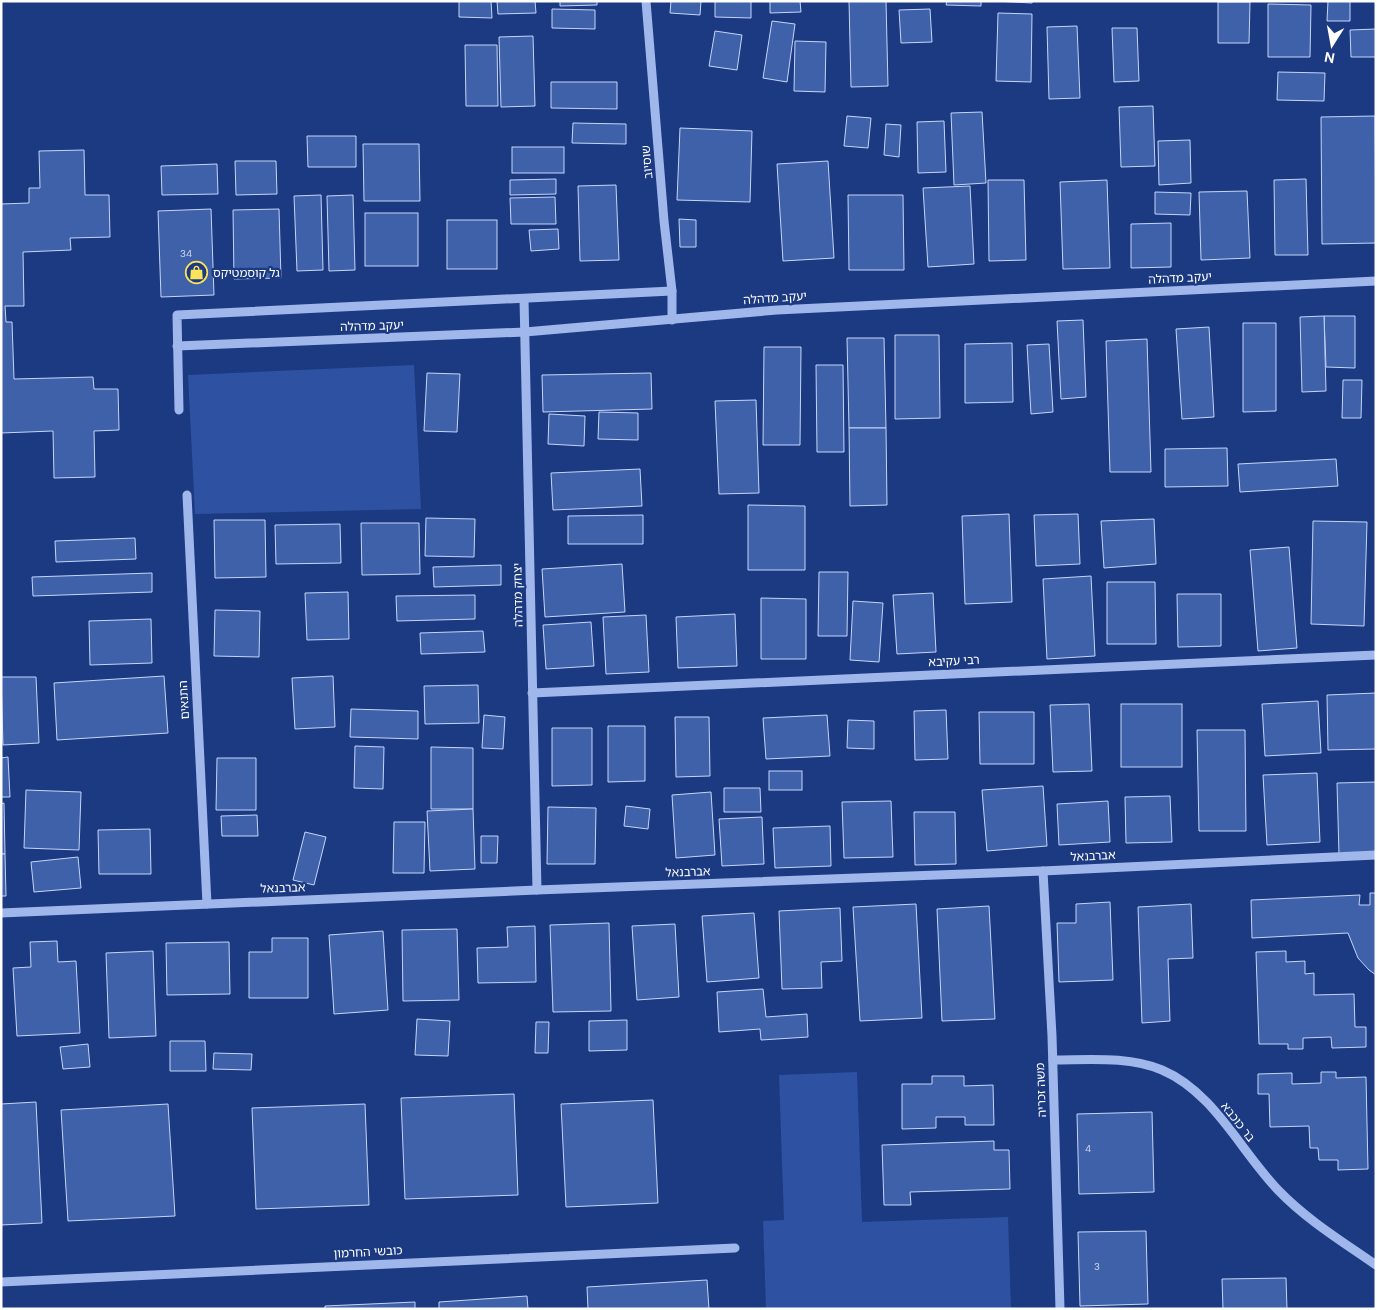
<svg xmlns="http://www.w3.org/2000/svg" width="1377" height="1310" font-family="'DM Sans','Noto Sans Hebrew',sans-serif">
<style>
.green{fill:#2e51a1}
.building{fill:#3f61aa;stroke:#c4d5f8}
.lines{fill:none;stroke-linecap:round;stroke-linejoin:round}
.minor{stroke:#9fb7eb;stroke-width:9}
.labels{text-anchor:middle;dominant-baseline:central;stroke-width:4.5;stroke-linejoin:round;paint-order:stroke}
.number-label{font-size:10px;fill:#cfd8ea}
.street-label{font-size:12px;fill:#fff;stroke:#1b3a82}
.poi-label{font-size:12px;fill:#fff;stroke:#1b3a82;text-anchor:start}
</style>
<rect width="100%" height="100%" fill="#1b3a82"/>
<!-- green -->
<g class="green">
<polygon points="414,365 421,509 195,514 188,375"/>
<polygon points="857,1072 862,1222 1008,1217 1011,1309 766,1309 763,1221 784,1220 779,1075"/>
</g>
<!-- building -->
<g class="building">
<polygon points="459,1 491,1 492,18 459,17"/>
<polygon points="497,1 535,1 536,13 498,14"/>
<polygon points="560,1 597,1 597,5 560,6"/>
<polygon points="671,1 701,1 700,15 670,13"/>
<polygon points="715,1 751,1 751,18 715,17"/>
<polygon points="770,1 800,1 801,12 770,13"/>
<polygon points="849,1 886,1 888,86 851,87"/>
<polygon points="947,1 981,1 981,6 946,5"/>
<polygon points="995,1 1033,1 1032,3"/>
<polygon points="1328,1 1350,1 1350,21 1327,21"/>
<polygon points="1218,2 1250,2 1249,43 1218,43"/>
<polygon points="1268,4 1311,5 1310,57 1268,57"/>
<polygon points="552,9 595,10 595,29 552,28"/>
<polygon points="930,9 932,42 901,43 899,10"/>
<polygon points="998,13 1032,14 1031,82 996,81"/>
<polygon points="772,21 795,24 787,82 763,78"/>
<polygon points="1077,26 1080,98 1049,99 1047,27"/>
<polygon points="1112,28 1137,28 1139,81 1114,82"/>
<polygon points="1376,29 1376,57 1351,57 1350,30"/>
<polygon points="715,31 742,35 737,70 709,66"/>
<polygon points="533,36 535,106 501,107 499,37"/>
<polygon points="795,41 826,42 825,92 794,91"/>
<polygon points="465,45 497,45 498,106 466,106"/>
<polygon points="1278,72 1325,73 1324,101 1277,100"/>
<polygon points="551,82 617,82 617,109 551,108"/>
<polygon points="1153,106 1155,166 1121,167 1119,107"/>
<polygon points="982,112 986,183 954,185 951,113"/>
<polygon points="847,116 871,118 868,148 844,146"/>
<polygon points="1375,116 1376,243 1322,244 1321,117"/>
<polygon points="944,121 946,172 918,173 917,122"/>
<polygon points="573,123 626,124 626,144 572,143"/>
<polygon points="886,124 901,125 899,157 884,155"/>
<polygon points="680,128 752,131 750,202 677,200"/>
<polygon points="307,136 356,136 356,167 308,167"/>
<polygon points="1190,140 1191,183 1159,185 1158,141"/>
<polygon points="363,144 419,144 420,201 364,201"/>
<rect x="512" y="147" width="52" height="26"/>
<polygon points="84,150 85,195 109,195 110,237 70,238 71,250 23,252 24,306 5,306 6,322 12,322 14,379 93,377 94,389 118,389 119,430 94,431 95,477 54,478 53,431 1,433 1,204 29,203 29,188 40,188 39,151"/>
<polygon points="235,161 276,161 277,194 236,195"/>
<polygon points="828,161 834,258 783,261 777,164"/>
<polygon points="217,164 218,194 162,195 161,166"/>
<polygon points="556,179 556,194 510,195 510,180"/>
<polygon points="1306,179 1308,255 1275,255 1274,180"/>
<polygon points="988,180 1024,180 1026,260 989,261"/>
<polygon points="1107,180 1110,268 1063,269 1060,182"/>
<polygon points="616,185 619,260 580,261 578,186"/>
<polygon points="970,186 974,264 928,267 923,188"/>
<polygon points="1247,191 1250,258 1201,260 1199,192"/>
<polygon points="1155,192 1191,193 1190,215 1155,214"/>
<polygon points="321,195 323,270 297,271 294,196"/>
<polygon points="353,195 355,270 329,271 327,196"/>
<polygon points="848,195 903,195 904,270 849,270"/>
<polygon points="555,197 556,224 511,224 510,198"/>
<polygon points="211,209 214,295 161,297 158,211"/>
<polygon points="279,209 281,278 234,279 233,210"/>
<rect x="365" y="213" width="53" height="53"/>
<polygon points="679,219 696,220 696,247 680,247"/>
<rect x="447" y="220" width="50" height="49"/>
<polygon points="1171,223 1171,267 1131,268 1131,224"/>
<polygon points="558,229 559,249 531,251 529,230"/>
<polygon points="1324,316 1355,316 1355,368 1326,367"/>
<polygon points="1324,316 1326,391 1302,392 1300,317"/>
<polygon points="1083,320 1086,397 1061,399 1057,321"/>
<polygon points="1243,323 1276,323 1276,411 1243,412"/>
<polygon points="1209,327 1214,417 1182,419 1176,329"/>
<polygon points="895,335 939,335 940,418 895,419"/>
<polygon points="847,338 884,338 886,428 849,428"/>
<polygon points="1147,339 1151,472 1110,472 1106,341"/>
<polygon points="1012,343 1013,402 965,403 965,344"/>
<polygon points="1049,344 1053,412 1031,414 1027,345"/>
<polygon points="764,347 801,347 800,445 763,445"/>
<polygon points="816,365 843,365 844,452 817,452"/>
<polygon points="427,373 460,374 457,432 424,431"/>
<polygon points="651,373 652,409 543,412 542,375"/>
<polygon points="1343,380 1362,380 1361,418 1342,418"/>
<polygon points="756,400 759,493 719,494 715,401"/>
<polygon points="599,412 638,413 638,440 598,439"/>
<polygon points="549,414 585,416 584,446 548,444"/>
<polygon points="849,428 886,428 887,505 850,506"/>
<polygon points="1227,448 1228,486 1165,487 1165,449"/>
<polygon points="1336,459 1338,486 1240,492 1238,464"/>
<polygon points="640,469 642,506 553,510 551,473"/>
<polygon points="748,505 805,506 805,570 748,570"/>
<polygon points="1009,514 1012,602 965,604 962,516"/>
<polygon points="1078,514 1080,564 1036,566 1034,515"/>
<polygon points="643,515 643,544 568,544 568,516"/>
<polygon points="426,518 475,519 474,557 425,556"/>
<polygon points="1154,519 1156,564 1104,568 1101,521"/>
<polygon points="214,520 265,520 266,577 215,578"/>
<polygon points="1313,521 1367,522 1364,626 1311,624"/>
<polygon points="361,523 419,523 420,574 362,575"/>
<polygon points="340,524 341,563 276,564 275,525"/>
<polygon points="135,538 136,559 56,562 55,541"/>
<polygon points="1289,547 1297,648 1258,651 1250,550"/>
<polygon points="622,564 625,612 545,617 542,569"/>
<polygon points="501,565 501,585 434,587 433,567"/>
<polygon points="819,572 848,572 847,636 818,636"/>
<polygon points="152,573 152,592 33,596 32,577"/>
<polygon points="1091,576 1095,656 1047,659 1043,579"/>
<polygon points="1107,582 1155,582 1156,644 1107,644"/>
<polygon points="348,592 349,639 307,640 305,593"/>
<polygon points="933,593 936,652 897,654 893,595"/>
<polygon points="1177,594 1221,594 1221,646 1178,647"/>
<polygon points="475,595 475,619 397,621 396,596"/>
<polygon points="761,598 806,599 806,659 761,659"/>
<polygon points="853,601 883,603 879,662 850,660"/>
<polygon points="215,610 260,611 259,657 214,656"/>
<polygon points="735,614 737,666 678,668 676,617"/>
<polygon points="646,615 649,672 606,674 603,617"/>
<polygon points="151,619 152,663 90,665 89,621"/>
<polygon points="591,622 594,666 546,669 543,625"/>
<polygon points="483,631 485,652 421,654 420,633"/>
<polygon points="164,676 168,733 57,740 54,683"/>
<polygon points="333,676 335,727 295,729 292,678"/>
<polygon points="1,677 36,677 39,743 3,745"/>
<polygon points="478,685 479,723 425,724 424,686"/>
<polygon points="1376,693 1376,749 1328,750 1327,695"/>
<polygon points="1318,701 1321,753 1265,756 1262,704"/>
<polygon points="1089,704 1092,771 1053,772 1050,705"/>
<rect x="1121" y="704" width="61" height="63"/>
<polygon points="351,709 418,711 418,739 350,737"/>
<polygon points="946,710 948,759 915,760 914,711"/>
<polygon points="979,712 1034,712 1034,764 980,764"/>
<polygon points="484,715 505,717 503,749 482,748"/>
<polygon points="827,715 830,756 766,759 763,718"/>
<polygon points="675,717 709,717 710,776 676,777"/>
<polygon points="848,720 874,721 874,749 847,748"/>
<polygon points="608,726 645,726 645,781 608,782"/>
<polygon points="552,728 592,728 592,785 552,786"/>
<polygon points="1197,730 1245,730 1246,831 1199,831"/>
<polygon points="355,746 384,747 383,789 354,788"/>
<polygon points="431,747 473,748 473,809 431,809"/>
<polygon points="8,757 10,797 1,797 1,758"/>
<polygon points="217,758 256,758 256,810 216,810"/>
<rect x="769" y="771" width="33" height="19"/>
<polygon points="1317,773 1320,842 1267,845 1263,775"/>
<polygon points="1376,782 1376,854 1339,855 1337,783"/>
<polygon points="1043,786 1047,846 987,851 982,790"/>
<polygon points="724,788 760,788 761,812 724,812"/>
<polygon points="26,790 81,792 79,850 24,848"/>
<polygon points="711,792 715,855 676,858 672,795"/>
<polygon points="1170,796 1172,842 1126,843 1125,797"/>
<polygon points="891,801 893,857 844,858 842,802"/>
<polygon points="1108,801 1110,842 1059,845 1057,804"/>
<polygon points="4,803 5,854 1,854 1,804"/>
<polygon points="626,806 650,809 648,829 624,826"/>
<polygon points="548,807 596,808 595,864 547,864"/>
<polygon points="473,809 475,869 430,871 427,811"/>
<polygon points="914,812 955,812 956,864 915,865"/>
<polygon points="257,815 258,836 222,836 221,816"/>
<polygon points="762,817 764,864 722,866 719,819"/>
<polygon points="394,822 425,822 424,873 393,873"/>
<polygon points="830,826 831,866 775,868 773,828"/>
<polygon points="150,829 151,874 99,874 98,830"/>
<polygon points="305,832 326,837 314,885 293,880"/>
<polygon points="481,836 498,836 497,863 481,863"/>
<polygon points="1,854 5,854 6,896 1,896"/>
<polygon points="78,857 81,888 34,892 31,862"/>
<polygon points="1370,893 1376,893 1376,975 1369,970 1358,958 1348,933 1252,938 1251,900 1360,895 1359,905 1370,905"/>
<polygon points="1110,902 1113,980 1059,982 1057,923 1076,923 1076,904"/>
<polygon points="916,904 922,1018 860,1021 853,907"/>
<polygon points="1191,904 1193,958 1168,959 1170,1021 1142,1023 1138,907"/>
<polygon points="989,906 995,1019 942,1021 937,909"/>
<polygon points="840,908 842,961 821,962 822,988 782,989 779,911"/>
<polygon points="754,913 759,978 707,982 702,916"/>
<polygon points="609,923 611,1011 553,1012 550,925"/>
<polygon points="675,924 679,997 637,1000 632,926"/>
<polygon points="535,926 536,982 478,983 477,948 508,947 507,927"/>
<polygon points="457,929 459,1000 403,1001 402,930"/>
<polygon points="383,931 388,1010 334,1014 329,935"/>
<polygon points="272,938 308,938 308,998 249,998 249,952 272,952"/>
<polygon points="57,941 58,962 76,961 80,1033 17,1036 13,968 31,967 30,942"/>
<polygon points="229,942 230,994 167,995 166,943"/>
<polygon points="153,951 156,1036 109,1038 106,953"/>
<polygon points="1286,951 1286,962 1305,961 1305,974 1314,973 1314,995 1354,994 1355,1027 1366,1027 1366,1047 1332,1048 1331,1037 1303,1038 1303,1049 1288,1049 1288,1044 1259,1044 1256,952"/>
<polygon points="763,989 766,1017 807,1014 808,1037 761,1040 760,1029 719,1032 717,992"/>
<polygon points="417,1019 450,1021 448,1056 415,1055"/>
<polygon points="627,1020 627,1050 589,1051 589,1021"/>
<polygon points="536,1022 549,1022 548,1053 535,1053"/>
<polygon points="170,1041 205,1041 206,1071 170,1071"/>
<polygon points="88,1044 90,1067 63,1069 60,1047"/>
<polygon points="214,1053 252,1054 251,1070 213,1069"/>
<polygon points="1321,1072 1336,1072 1336,1078 1366,1077 1368,1169 1338,1170 1338,1160 1319,1160 1318,1148 1310,1148 1309,1126 1270,1127 1269,1094 1258,1094 1258,1074 1292,1073 1292,1084 1321,1083"/>
<polygon points="932,1076 964,1076 964,1086 993,1085 994,1125 965,1125 965,1117 936,1117 936,1128 902,1129 902,1084 932,1084"/>
<polygon points="514,1094 518,1195 405,1199 401,1098"/>
<polygon points="653,1100 658,1203 566,1207 561,1104"/>
<polygon points="36,1102 42,1223 1,1225 1,1104"/>
<polygon points="168,1104 175,1216 68,1221 61,1110"/>
<polygon points="365,1104 369,1205 256,1209 252,1108"/>
<polygon points="1152,1112 1154,1192 1079,1194 1077,1114"/>
<polygon points="994,1141 994,1150 1009,1150 1010,1189 910,1192 911,1205 884,1205 882,1145"/>
<polygon points="1146,1231 1148,1304 1080,1306 1078,1232"/>
<polygon points="1286,1278 1287,1309 1223,1309 1222,1279"/>
<polygon points="707,1280 709,1309 588,1309 587,1287"/>
<polygon points="527,1296 528,1309 439,1309 439,1302"/>
<polygon points="415,1302 415,1309 325,1309 325,1306"/>
</g>
<g class="lines">
<!-- minor -->
<g class="minor">
<polyline points="646,1 664,221 672,291 672,320"/>
<polyline points="524,299 537,890"/>
<polyline points="177,346 525,332 777,310 1376,281"/>
<polyline points="179,410 177,315 672,291"/>
<polyline points="187,495 207,904"/>
<polyline points="532,693 1376,655"/>
<polyline points="1043,871 1052,1036 1060,1309"/>
<polyline points="1,913 537,890 1043,871 1376,855"/>
<path d="M1053 1060C1089 1060 1128 1056 1162 1070 1214 1092 1241 1152 1279 1191 1307 1220 1343 1242 1376 1265"/>
<polyline points="1,1282 735,1248"/>
</g>
</g>
<!-- icons -->
<defs>
<symbol id="shop-ring" viewBox="-11 -11 22 22"><circle r="9.5" fill="#1b3a82" stroke="#fce35c" stroke-width="1.5"/><path d="M-5-2.5h2.3a2.7 3.5 0 0 1 5.4 0H5L5.5 6h-11ZM-1.5-2.5h3a1.5 2.3 0 0 0-3 0Z" fill="#fce35c"/></symbol>
</defs>
<g fill-rule="evenodd">
<use href="#shop-ring" x="184" y="260" width="25" height="25"/>
</g>
<g class="labels">
<!-- number labels -->
<g class="number-label">
<text x="186" y="253">34</text>
<text x="1088" y="1148">4</text>
<text x="1097" y="1266">3</text>
</g>
<!-- street labels -->
<g class="street-label">
<text transform="translate(647 162) rotate(-95)">שוסיוב</text>
<text transform="translate(1180 278) rotate(-3)">יעקב מדהלה</text>
<text transform="translate(775 298) rotate(-4)">יעקב מדהלה</text>
<text transform="translate(372 326) rotate(-2)">יעקב מדהלה</text>
<text transform="translate(518 595) rotate(-91)">יצחק מדהלה</text>
<text transform="translate(954 661) rotate(-3)">רבי עקיבא</text>
<text transform="translate(184 700) rotate(-93)">התנאים</text>
<text transform="translate(1093 856) rotate(-3)">אברבנאל</text>
<text transform="translate(688 872) rotate(-2)">אברבנאל</text>
<text transform="translate(283 888) rotate(-2)">אברבנאל</text>
<text transform="translate(1041 1090) rotate(-92)">משה זכריה</text>
<text transform="translate(1238 1122) rotate(52)">בר כוכבא</text>
<text transform="translate(368 1252) rotate(-3)">כובשי החרמון</text>
</g>
<!-- poi labels -->
<g class="poi-label">
<text x="213" y="273">גל קוסמטיקס</text>
</g>
</g>
<!-- border -->
<rect width="1377" height="1310" fill="none" stroke="#ffffff" stroke-width="5"/>
<!-- north arrow -->
<g transform="translate(1332 45) rotate(191)" stroke="#1b3a82" stroke-width="4" paint-order="stroke">
<path d="M0-4L9 19L0 12L-9 19Z" fill="#ffffff"/>
<text y="-8" font-size="14" font-weight="bold" text-anchor="middle" fill="#ffffff">N</text>
</g>
</svg>
